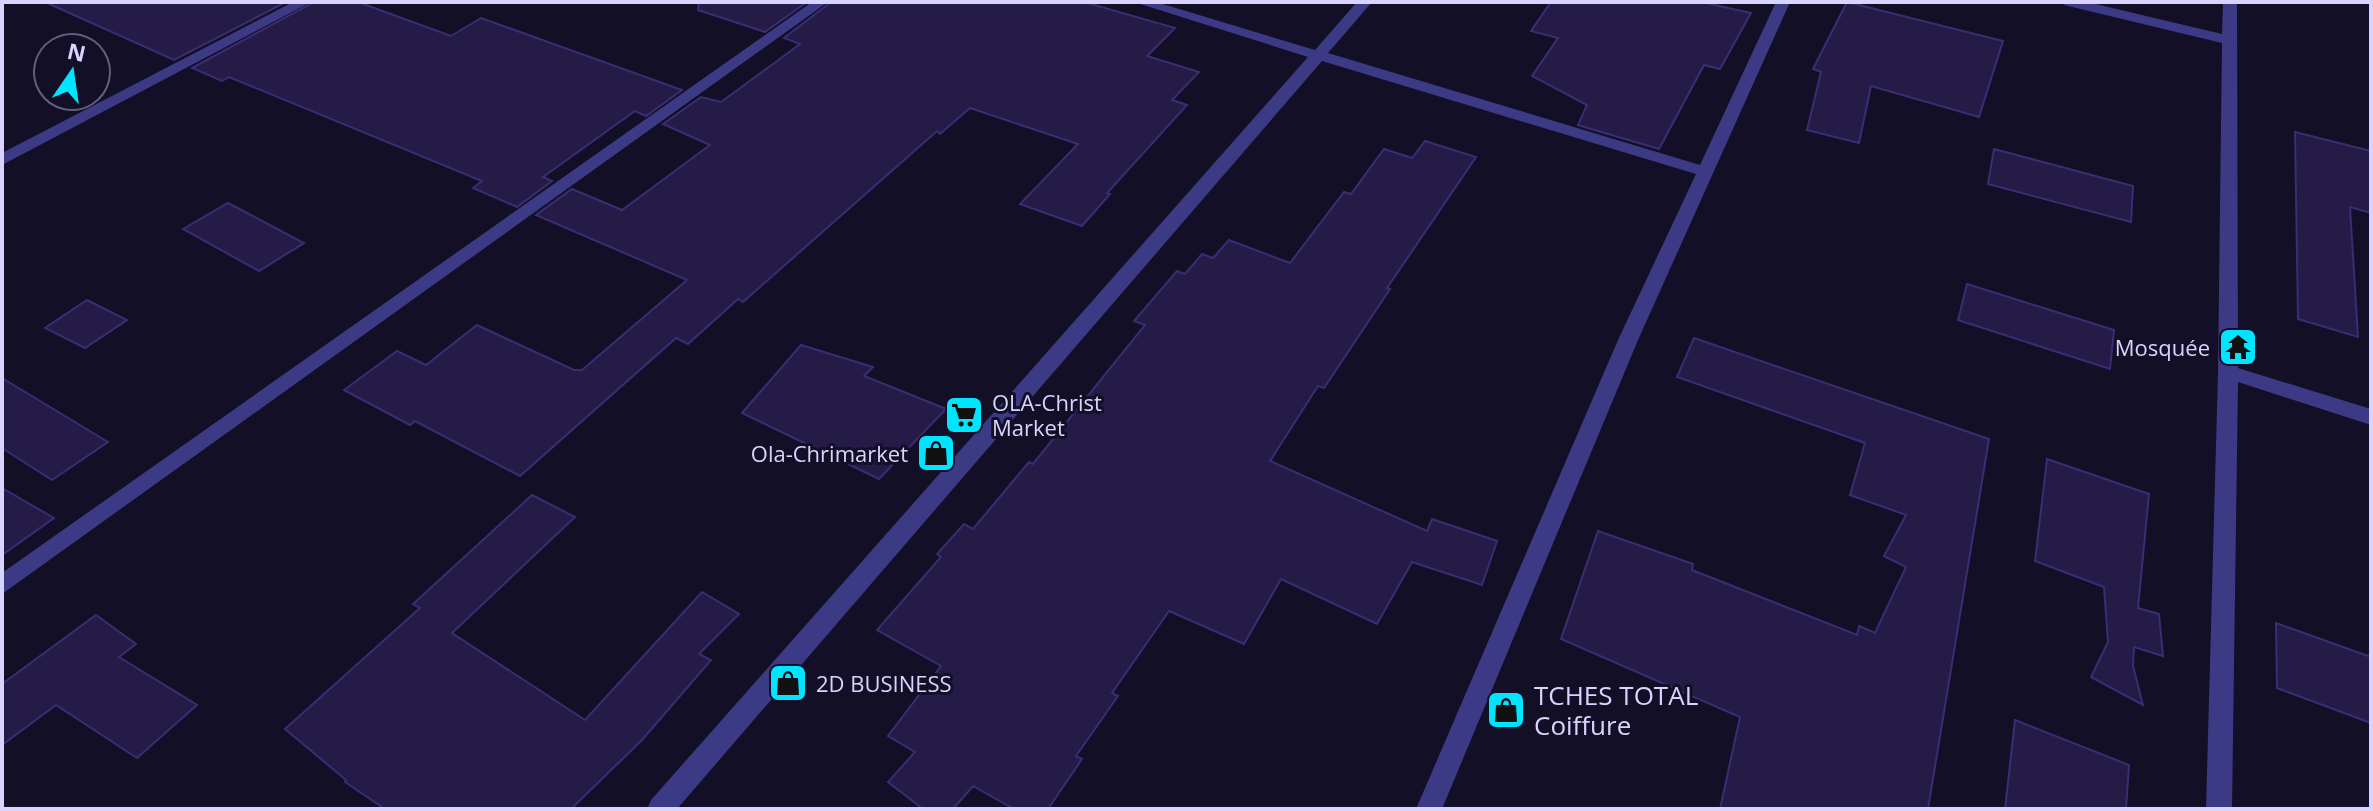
<svg xmlns="http://www.w3.org/2000/svg" width="2373" height="811" font-family="'Open Sans',sans-serif">
<style>
.building{fill:#241b47;stroke:#3b2d73;stroke-width:2}
.lines{fill:none;stroke-linecap:round;stroke-linejoin:round}
.minor{fill:#3d3a85;fill-rule:evenodd}
.labels{text-anchor:middle;dominant-baseline:central;stroke-width:6;stroke-linejoin:round;paint-order:stroke}
.poi-label{font-size:22px;fill:#d9d4ff;stroke:#130f26;text-anchor:end}
.near-poi-label{font-size:26px;fill:#d9d4ff;stroke:#130f26;text-anchor:start}
</style>
<rect width="100%" height="100%" fill="#130f26"/>
<!-- building -->
<g class="building">
<polygon points="45,2 286,2 174,60"/>
<polygon points="314,2 358,2 451,36 481,18 682,90 646,116 635,111 543,177 552,181 517,207 473,188 482,181 229,77 222,81 192,68"/>
<polygon points="699,2 807,2 765,32 698,10"/>
<polygon points="831,2 1084,2 1175,28 1147,56 1199,72 1172,100 1187,105 1107,193 1110,194 1082,226 1020,204 1078,144 970,108 940,134 937,131 743,302 738,299 688,344 676,338 520,476 415,421 410,425 344,390 397,351 426,365 477,325 574,370 582,370 687,280 536,215 572,189 622,210 710,145 663,124 701,97 721,102 800,44 784,38"/>
<polygon points="1551,2 1701,2 1751,13 1720,69 1704,65 1659,149 1578,125 1587,105 1532,76 1558,38 1531,31"/>
<polygon points="1847,2 2003,41 1979,117 1871,86 1859,143 1807,130 1821,72 1813,69"/>
<polygon points="2295,132 2371,151 2371,213 2350,207 2358,337 2298,319"/>
<polygon points="1425,141 1476,157 1387,288 1390,289 1324,388 1318,386 1270,461 1427,531 1432,519 1497,541 1482,585 1412,562 1377,624 1281,579 1244,644 1169,611 1112,693 1118,696 1076,756 1082,759 1048,809 1014,809 973,786 953,809 923,809 888,782 915,752 888,736 941,666 877,630 941,557 937,554 964,524 973,529 1029,462 1033,464 1145,325 1134,321 1177,271 1185,274 1202,254 1213,258 1229,240 1290,263 1344,192 1351,194 1384,149 1412,158"/>
<polygon points="1994,149 2133,186 2131,222 1988,184"/>
<polygon points="228,203 304,243 259,271 183,229"/>
<polygon points="1967,284 2114,330 2110,369 1958,320"/>
<polygon points="87,300 127,320 85,348 45,328"/>
<polygon points="1694,338 1989,439 1928,809 1720,809 1740,717 1561,639 1598,531 1693,564 1692,570 1857,635 1859,626 1875,633 1906,567 1884,556 1906,515 1850,495 1865,443 1677,377"/>
<polygon points="801,345 873,367 864,376 946,409 879,479 742,413"/>
<polygon points="2,378 108,442 52,480 2,448"/>
<polygon points="2047,459 2149,494 2138,608 2159,614 2163,656 2134,647 2133,666 2143,705 2091,677 2108,642 2104,587 2035,561"/>
<polygon points="2,488 54,518 2,555"/>
<polygon points="532,495 575,517 452,633 585,720 702,592 739,614 699,654 711,660 642,740 571,809 385,809 345,782 346,780 285,729 420,608 413,604"/>
<polygon points="96,615 136,644 119,657 197,705 137,758 56,705 2,745 2,684"/>
<polygon points="2276,623 2371,657 2371,723 2277,688"/>
<polygon points="2015,720 2129,765 2126,809 2005,809"/>
</g>
<g class="lines">
<!-- minor -->
<g class="minor">
<polygon points="293,2 311,2 2,165 2,153"/>
<polygon points="812,2 828,2 2,594 2,573"/>
<polygon points="1134,2 1156,2 1315,50 1357,2 1372,2 1328,53 1700,165 1776,2 1790,2 1638,340 1442,809 1416,809 1618,340 1696,174 1322,61 677,809 647,809 651,800 1308,57"/>
<polygon points="2062,2 2087,2 2222,34 2223,2 2237,2 2238,368 2371,409 2371,425 2238,382 2232,809 2206,809 2218,372 2222,43 2064,5"/>
</g>
</g>
<!-- icons -->
<defs>
<symbol id="temple-square" viewBox="-11 -11 22 22"><rect x="-9" y="-9" width="18" height="18" rx="4" fill="#00e5ff" stroke="#130f26"/><path d="M0-6L5-2H3V0L6.5 2.5H4V6H1.5V3h-3V6H-4V2.5H-6.5L-3 0V-2H-5Z" fill="#111"/></symbol>
<symbol id="supermarket-square" viewBox="-11 -11 22 22"><rect x="-9" y="-9" width="18" height="18" rx="4" fill="#00e5ff" stroke="#130f26"/><path d="M-6-5.5h2.5l.6 2H6L4.5 2H-2.5L-4.4-4H-6ZM-1.5 3.2a1.3 1.3 0 1 0 .1 0ZM3 3.2a1.3 1.3 0 1 0 .1 0Z" fill="#111"/></symbol>
<symbol id="shop-square" viewBox="-11 -11 22 22"><rect x="-9" y="-9" width="18" height="18" rx="4" fill="#00e5ff" stroke="#130f26"/><path d="M-5-2.5h2.3a2.7 3.5 0 0 1 5.4 0H5L5.5 6h-11ZM-1.5-2.5h3a1.5 2.3 0 0 0-3 0Z" fill="#111"/></symbol>
</defs>
<g fill-rule="evenodd">
<use href="#temple-square" x="2216" y="325" width="44" height="44"/>
<use href="#supermarket-square" x="942" y="393" width="44" height="44"/>
<use href="#shop-square" x="914" y="431" width="44" height="44"/>
<use href="#shop-square" x="766" y="661" width="44" height="44"/>
<use href="#shop-square" x="1484" y="688" width="44" height="44"/>
</g>
<g class="labels">
<!-- poi labels -->
<g class="poi-label">
<text x="2210" y="347">Mosquée</text>
<text x="992" y="402" text-anchor="start">OLA-Christ<tspan x="992" dy="25">Market</tspan></text>
<text x="908" y="453">Ola-Chrimarket</text>
<text x="816" y="683" text-anchor="start">2D BUSINESS</text>
</g>
<!-- near-poi labels -->
<g class="near-poi-label">
<text x="1534" y="695">TCHES TOTAL<tspan x="1534" dy="30">Coiffure</tspan></text>
</g>
</g>
<!-- border -->
<rect width="2373" height="811" fill="none" stroke="#d9d4ff" stroke-width="8"/>
<!-- north arrow -->
<g transform="translate(72 72) rotate(13)"><circle r="38" fill="#130f26" stroke="#625e7d" stroke-width="2"/>
<path d="M0-6L14 30L0 20L-14 30Z" fill="#00e5ff"/>
<text y="-12" font-size="22" font-weight="bold" text-anchor="middle" fill="#d9d4ff">N</text>
</g>
</svg>
